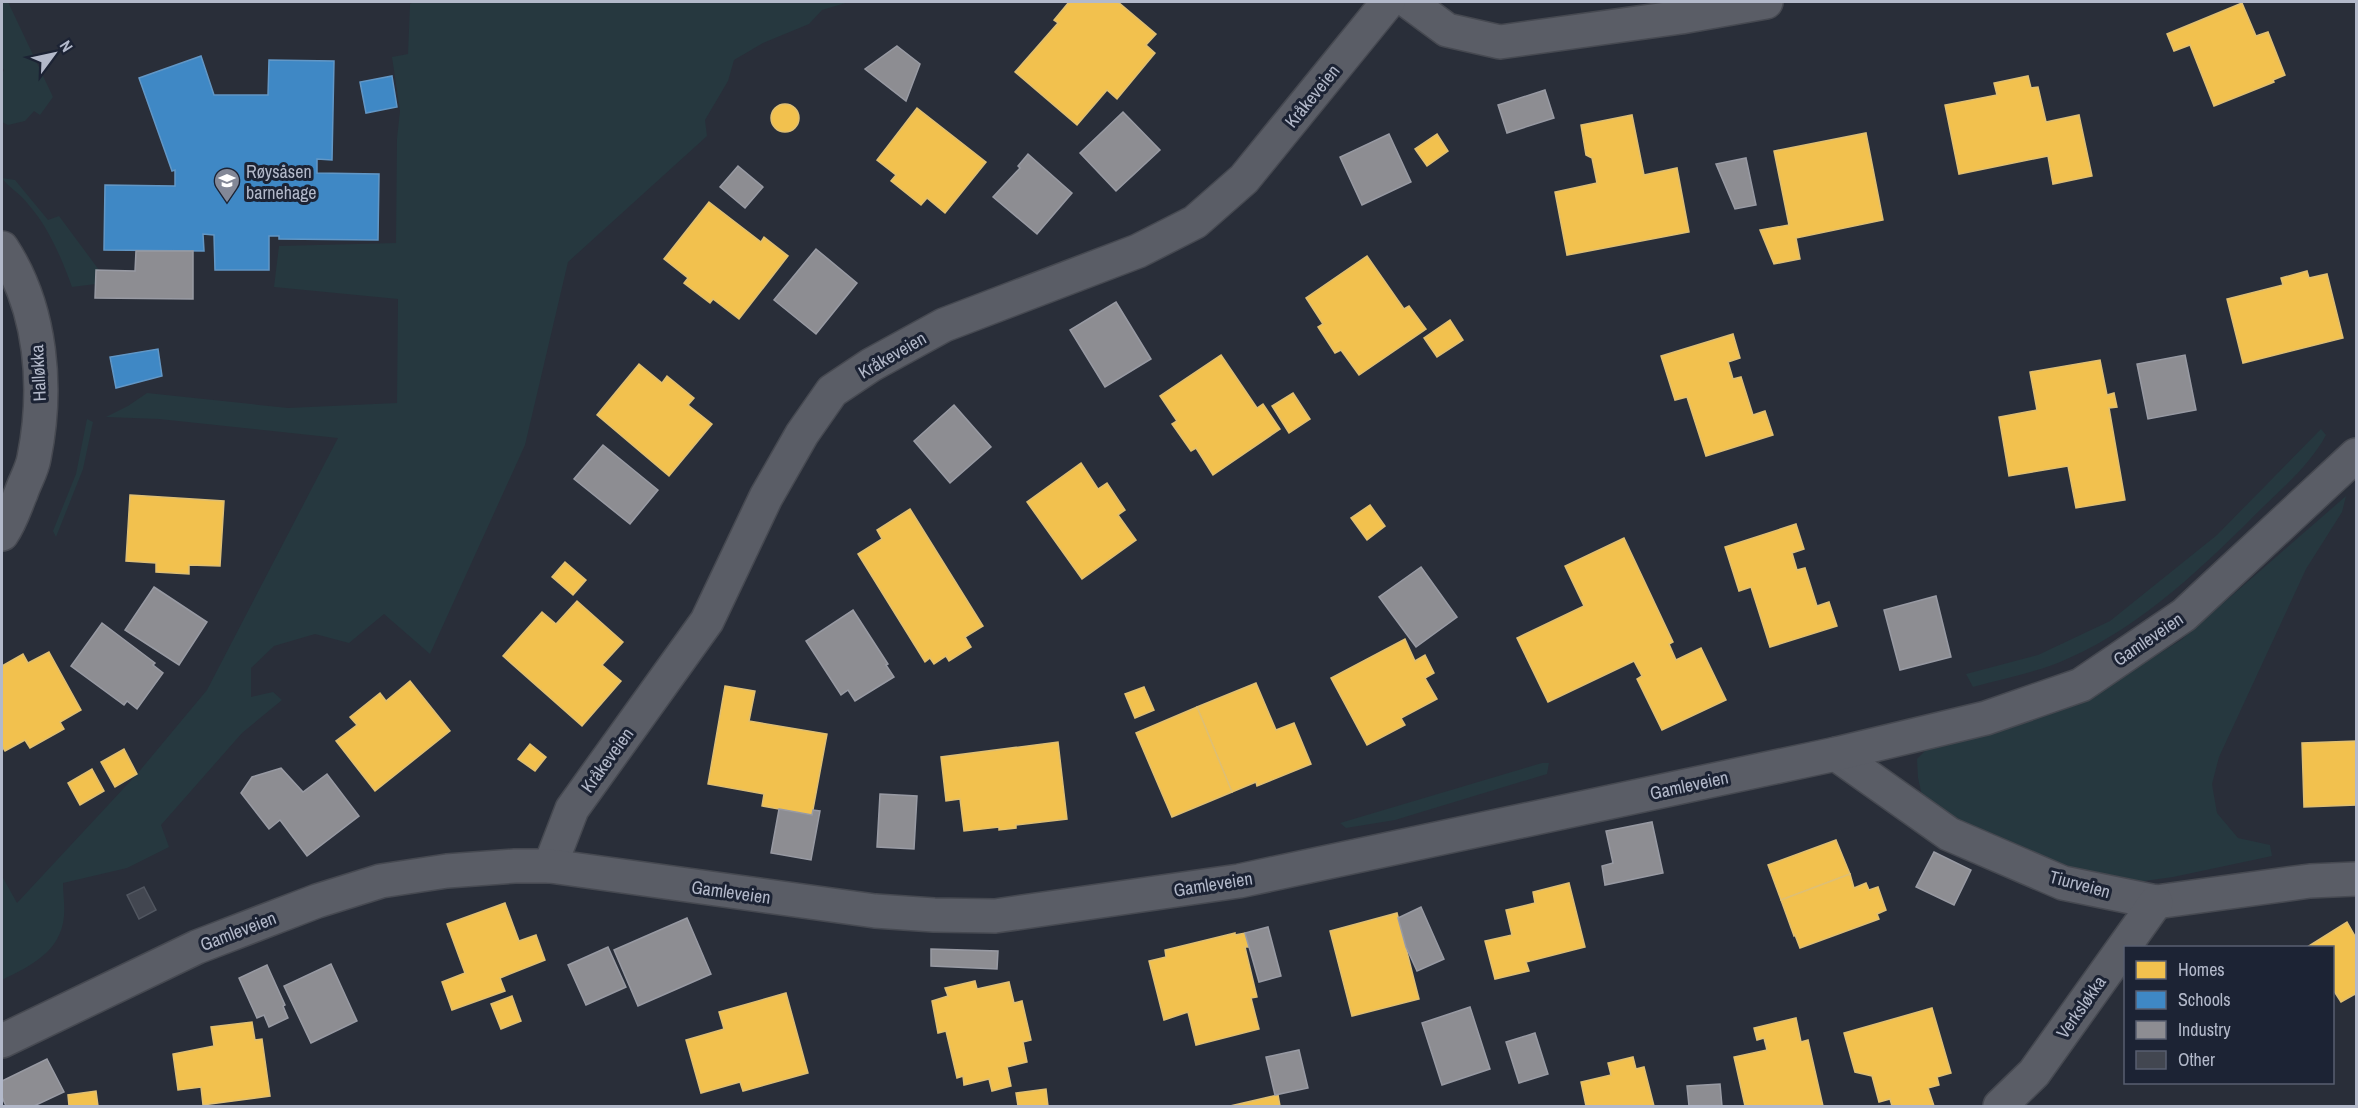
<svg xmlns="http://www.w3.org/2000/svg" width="2358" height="1108" font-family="'Archivo Narrow',sans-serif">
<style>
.green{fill:#26383f}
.homes{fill:#f2c14e;stroke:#dfbf73;stroke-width:1.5}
.schools{fill:#3f88c5;stroke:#6297c6;stroke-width:1.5}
.industry{fill:#8d8d92;stroke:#989aa3;stroke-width:1.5}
.building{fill:#424650;stroke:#515660;stroke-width:1.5}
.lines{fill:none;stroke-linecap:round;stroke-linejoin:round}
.street-casing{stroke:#464951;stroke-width:36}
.street{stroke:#5a5d66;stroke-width:33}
.labels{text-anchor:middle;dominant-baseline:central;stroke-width:6;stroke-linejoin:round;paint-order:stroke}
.street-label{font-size:18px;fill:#b3b9ca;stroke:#1c2334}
.poi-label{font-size:18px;fill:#b3b9ca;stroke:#1c2334;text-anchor:start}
</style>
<rect width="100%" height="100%" fill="#292e39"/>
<!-- green -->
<g class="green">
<polygon points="2,2 8,2 53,97 40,115 34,111 25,121 8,125 2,122 2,74 4,70 2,67"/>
<path d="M413 2H849L822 10 809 24 763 43 734 60 728 81 705 120 707 136 568 262 525 445 430 654 384 614 349 643 315 634 274 646 251 668V697L273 692 282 700 242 733 161 825 169 847 127 868 63 883C63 894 65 905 64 916 61 952 30 966 2 980V876L17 903 137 774 207 690 338 438 159 419 106 417 128 406 147 393 288 408 397 403 398 299 274 287 279 246 396 243 397 139 400 111 392 57 408 54 410 4Z"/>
<path d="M2 178 15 180 48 220 59 216 99 270H96V284L72 287C61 257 49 228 28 204 21 194 8 187 2 178Z"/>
<polygon points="87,419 93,422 83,469 56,537 53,531 76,474"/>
<path d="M2321 429 2326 435C2311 463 2286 485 2263 507 2207 563 2143 626 2069 658 2040 672 2004 678 1973 687L1966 674 2038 655 2110 621 2217 535Z"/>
<polygon points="2346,496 2342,512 2306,569 2219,757 2212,784 2217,813 2238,838 2270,845 2272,856 2173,877 2130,883 2034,863 1924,804 1918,778 1917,759 1933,743 2091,696 2181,640"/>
<polygon points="1542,763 1549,763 1547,774 1395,820 1346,828 1340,823"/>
</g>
<!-- homes -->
<g class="homes">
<polygon points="1069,2 1118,2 1156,34 1146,45 1155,53 1117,99 1107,90 1077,125 1015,72 1058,23 1054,20"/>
<polygon points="2242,3 2256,36 2268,32 2285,75 2273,80 2274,82 2214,106 2190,45 2174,51 2167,34"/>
<polygon points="2028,76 2031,88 2038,87 2046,122 2079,115 2092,176 2053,184 2048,156 1959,174 1945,105 1997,95 1994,83"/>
<circle cx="785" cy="118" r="14"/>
<polygon points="917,108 986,162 945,213 927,198 921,205 891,181 896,175 877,160"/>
<polygon points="1632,115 1644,175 1677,168 1689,232 1567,255 1555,192 1597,183 1592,158 1586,155 1581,125"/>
<polygon points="1866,133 1883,220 1796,238 1800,259 1774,264 1760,230 1789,225 1774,151"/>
<polygon points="1437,134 1448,151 1427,166 1415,149"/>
<polygon points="709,202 761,242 764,237 788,256 739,319 713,299 710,303 684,283 688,278 664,259"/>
<polygon points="1367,256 1404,309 1409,306 1426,329 1359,375 1341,350 1335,353 1318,327 1323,324 1306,298"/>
<polygon points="2307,271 2309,278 2327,274 2343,338 2243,363 2227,299 2283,285 2281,278"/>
<polygon points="1450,320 1463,340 1437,357 1424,338"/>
<polygon points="1733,334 1740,358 1728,362 1733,379 1741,377 1753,415 1765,411 1773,435 1706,456 1687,397 1675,400 1661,356"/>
<polygon points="1221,355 1257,408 1263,404 1280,429 1213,475 1196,448 1191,451 1172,424 1177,421 1160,396"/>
<polygon points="2100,360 2107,395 2114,393 2117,407 2109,408 2125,500 2076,508 2068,466 2009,476 1999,417 2037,410 2030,372"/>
<polygon points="639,364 662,383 667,376 694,398 688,405 712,424 669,476 597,415"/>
<polygon points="1293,393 1310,419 1289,433 1272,406"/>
<polygon points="1081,463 1098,489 1107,483 1125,510 1118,515 1136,540 1082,579 1027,502"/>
<polygon points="130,495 224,501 220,566 189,565 189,574 156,572 156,563 126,561"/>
<polygon points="1370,505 1385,526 1367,540 1351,518"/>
<polygon points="910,509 983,626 965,637 971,647 949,661 946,656 934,664 930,658 925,662 858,554 882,539 877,530"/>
<polygon points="1796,524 1804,549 1792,553 1797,570 1805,568 1817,606 1829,602 1837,626 1770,647 1751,587 1739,591 1725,547"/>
<polygon points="1624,538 1673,642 1669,644 1676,660 1701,648 1726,700 1662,730 1637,679 1642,676 1634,661 1548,702 1517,638 1584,606 1565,566"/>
<polygon points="565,562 586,580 573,595 552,577"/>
<polygon points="577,601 623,642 602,665 621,681 582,726 503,656 542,612 556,624"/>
<polygon points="1405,639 1415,661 1425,655 1434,673 1425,678 1437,699 1401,718 1405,725 1367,745 1331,678"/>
<polygon points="49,652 81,710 60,722 64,729 30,748 25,740 5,751 2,746 2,666 23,654 28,663"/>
<polygon points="410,681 450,731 375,791 336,741 357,725 350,717 380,693 386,701"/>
<polygon points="1256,683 1276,730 1294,723 1311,764 1257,786 1256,782 1232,792 1197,707"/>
<polygon points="725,686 755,691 749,721 827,734 812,815 762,806 764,794 708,784"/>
<polygon points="1144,687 1154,710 1135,718 1125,694"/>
<polygon points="1197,707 1232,792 1172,817 1136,733"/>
<polygon points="2356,741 2356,805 2304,807 2302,743"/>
<polygon points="1058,742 1067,819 1016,825 1016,828 999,830 999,827 964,831 960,799 946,801 941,757"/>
<polygon points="530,744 546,757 535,771 518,759"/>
<polygon points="124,749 137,774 115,787 101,762"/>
<polygon points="92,769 104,791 80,805 68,783"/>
<polygon points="1836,840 1850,874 1781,900 1768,865"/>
<polygon points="1850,874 1854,888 1866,883 1869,890 1878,887 1886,910 1877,914 1879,919 1800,948 1795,935 1794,936 1781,900"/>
<polygon points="1569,883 1585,947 1526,962 1529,971 1495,979 1485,941 1512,935 1506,910 1535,903 1533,892"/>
<polygon points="505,903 519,941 536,935 545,960 500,978 505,991 452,1010 442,982 465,973 447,924"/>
<polygon points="1397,913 1419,999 1352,1016 1330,931"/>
<polygon points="2347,922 2356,938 2356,996 2355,994 2341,1002 2332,988 2332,948 2307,947"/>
<polygon points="1235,933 1235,935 1245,933 1249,947 1245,947 1257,997 1251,998 1259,1029 1196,1045 1188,1012 1164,1020 1149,961 1166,957 1165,950"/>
<polygon points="975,981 977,989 1009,982 1014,1003 1022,1001 1031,1040 1023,1042 1027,1062 1007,1067 1011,1086 992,1091 989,1079 964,1085 963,1076 957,1078 946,1031 938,1033 932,1001 948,996 945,988"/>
<polygon points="786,993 808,1073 743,1091 740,1082 701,1093 686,1040 724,1029 719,1012"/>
<polygon points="512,996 521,1021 501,1029 491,1004"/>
<polygon points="1932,1008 1951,1073 1937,1077 1939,1085 1928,1088 1934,1106 1892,1106 1890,1099 1879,1102 1872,1076 1855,1072 1844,1033"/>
<polygon points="1796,1018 1801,1042 1808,1040 1823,1106 1745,1106 1734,1057 1767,1050 1764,1038 1757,1040 1754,1028"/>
<polygon points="252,1022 255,1040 262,1039 270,1096 203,1105 201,1087 178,1090 173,1054 214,1046 211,1027"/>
<polygon points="1633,1057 1636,1069 1644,1067 1654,1106 1586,1106 1581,1082 1611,1075 1608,1063"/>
<polygon points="1046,1089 1048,1106 1018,1106 1016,1093"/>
<polygon points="96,1091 98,1106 69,1106 68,1095"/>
<polygon points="1278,1095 1280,1106 1230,1106"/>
</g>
<!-- schools -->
<g class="schools">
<polygon points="201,56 214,95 268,95 269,60 334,61 332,160 317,159 317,173 379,174 378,240 279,239 279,236 269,236 269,270 215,270 214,235 203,234 204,251 104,250 105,185 175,186 175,170 172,171 139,78"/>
<polygon points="392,76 397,107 366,113 360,82"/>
<polygon points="158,349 162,376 116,388 110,357"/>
</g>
<!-- industry -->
<g class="industry">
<polygon points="897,46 920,64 906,101 865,69"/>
<polygon points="1545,90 1554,118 1507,133 1498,105"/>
<polygon points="1123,112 1160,150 1116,191 1080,153"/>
<polygon points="1389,134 1411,182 1362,205 1340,157"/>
<polygon points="1028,154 1072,193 1037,234 993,197 1020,168 1018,166"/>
<polygon points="1746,158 1756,205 1735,209 1716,164"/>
<polygon points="738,166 763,187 745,208 720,187"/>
<polygon points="816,249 857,283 816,334 774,300"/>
<polygon points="136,251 193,251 193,299 95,298 96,270 135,271"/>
<polygon points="1116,302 1151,359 1105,387 1070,330"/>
<polygon points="2185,355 2196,410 2148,419 2137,364"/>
<polygon points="954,405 991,447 950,483 914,441"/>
<polygon points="603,445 658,490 630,524 574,479"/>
<polygon points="1421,567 1457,617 1416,647 1379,597"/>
<polygon points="154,587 207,622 179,665 125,630"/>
<polygon points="1936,596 1951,657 1900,670 1884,610"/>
<polygon points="853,610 888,664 886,665 894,677 855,701 848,690 841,695 806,641"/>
<polygon points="102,623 155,663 153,665 163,673 137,709 127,701 124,705 71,666"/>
<polygon points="281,768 303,792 327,774 359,816 307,856 280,820 269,829 241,793 252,777"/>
<polygon points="880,794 917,796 914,849 877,847"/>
<polygon points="779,809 812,815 813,810 820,811 811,860 771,853"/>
<polygon points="1652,822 1663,873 1605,885 1602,866 1613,863 1606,831"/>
<polygon points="1934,852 1971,870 1954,905 1916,887"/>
<polygon points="1421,907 1444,959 1417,971 1406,947 1398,918"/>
<polygon points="687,918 711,974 638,1006 614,950"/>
<polygon points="1268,927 1281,976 1259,982 1245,933"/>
<polygon points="608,947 626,987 586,1005 568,965"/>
<polygon points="931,949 998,951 997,969 931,966"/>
<polygon points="331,964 357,1021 311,1043 284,986"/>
<polygon points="267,965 285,1005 283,1006 288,1018 269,1027 264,1015 257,1018 239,978"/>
<polygon points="1470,1007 1490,1069 1442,1085 1422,1023"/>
<polygon points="1535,1033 1548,1074 1519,1083 1506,1042"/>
<polygon points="1299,1050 1308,1088 1275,1095 1266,1057"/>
<polygon points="47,1059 64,1092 34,1106 6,1106 2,1097 2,1081"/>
<polygon points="1720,1084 1722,1106 1689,1106 1687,1086"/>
</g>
<!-- building -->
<polygon class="building" points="144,887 156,910 139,919 127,895"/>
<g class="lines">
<defs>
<g id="street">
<polyline points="1409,2 1447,30 1500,42 1681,17 1766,2"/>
<path d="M2 248C42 309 48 388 34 458 32 470 25 481 21 493 15 507 11 521 2 534"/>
<polyline points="1836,754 1949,834 2063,883 2156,902 2310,881 2356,879"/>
<polyline points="550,866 572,809 707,621 766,497 802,434 832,391 871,365 944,325 1138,251 1195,222 1244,179 1388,2"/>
<polyline points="2,1041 197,947 317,901 381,881 447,871 515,866 550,866 875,911 934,915 995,916 1239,881 1836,754 1986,718 2081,685 2184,615 2356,455"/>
<polyline points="2000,1106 2034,1073 2156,902"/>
</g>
</defs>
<!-- street casing -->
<use href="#street" class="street-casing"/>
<!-- street -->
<use href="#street" class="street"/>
</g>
<!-- icons -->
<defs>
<symbol id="school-pin" viewBox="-11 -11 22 30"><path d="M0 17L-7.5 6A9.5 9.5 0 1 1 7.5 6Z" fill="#838897" stroke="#1c2334"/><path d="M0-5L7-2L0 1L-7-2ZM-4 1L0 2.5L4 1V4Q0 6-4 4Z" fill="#fff"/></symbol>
</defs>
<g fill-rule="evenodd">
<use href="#school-pin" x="212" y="166" width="30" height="40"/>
</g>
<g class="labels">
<!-- street labels -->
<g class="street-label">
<text transform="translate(1312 96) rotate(-51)">Kråkeveien</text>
<text transform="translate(892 355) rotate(-30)">Kråkeveien</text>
<text transform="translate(38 373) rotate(-93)">Halløkka</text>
<text transform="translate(2148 639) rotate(-34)">Gamleveien</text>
<text transform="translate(607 760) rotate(-54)">Kråkeveien</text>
<text transform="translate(1689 785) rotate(-12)">Gamleveien</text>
<text transform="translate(1213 884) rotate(-9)">Gamleveien</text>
<text transform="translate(2080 884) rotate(15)">Tiurveien</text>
<text transform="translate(731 892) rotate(8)">Gamleveien</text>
<text transform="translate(238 931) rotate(-21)">Gamleveien</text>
<text transform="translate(2081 1007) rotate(-55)">Verksløkka</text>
</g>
<!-- poi labels -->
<g class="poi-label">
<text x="246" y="171">Røysåsen<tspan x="246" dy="21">barnehage</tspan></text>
</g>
</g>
<!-- border -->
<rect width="2358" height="1108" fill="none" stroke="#b3b9ca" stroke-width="6"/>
<!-- legend -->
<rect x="2124" y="946" width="210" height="138" fill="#1c2334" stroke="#585f70" stroke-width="1.5"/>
<rect x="2136" y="961" width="30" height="18" fill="#f2c14e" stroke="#585f70" stroke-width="1.5"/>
<text x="2178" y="976" font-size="18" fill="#b3b9ca">Homes</text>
<rect x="2136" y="991" width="30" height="18" fill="#3f88c5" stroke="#585f70" stroke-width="1.5"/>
<text x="2178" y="1006" font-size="18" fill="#b3b9ca">Schools</text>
<rect x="2136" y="1021" width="30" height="18" fill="#8d8d92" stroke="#585f70" stroke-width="1.5"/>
<text x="2178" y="1036" font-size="18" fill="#b3b9ca">Industry</text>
<rect x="2136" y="1051" width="30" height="18" fill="#424650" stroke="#585f70" stroke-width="1.5"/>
<text x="2178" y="1066" font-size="18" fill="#b3b9ca">Other</text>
<!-- north arrow -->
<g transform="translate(54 54) rotate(57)" stroke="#1c2334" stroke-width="4.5" paint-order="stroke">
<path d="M0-4.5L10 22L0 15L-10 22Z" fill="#b3b9ca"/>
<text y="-9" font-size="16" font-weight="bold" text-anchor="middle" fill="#b3b9ca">N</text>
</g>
</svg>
